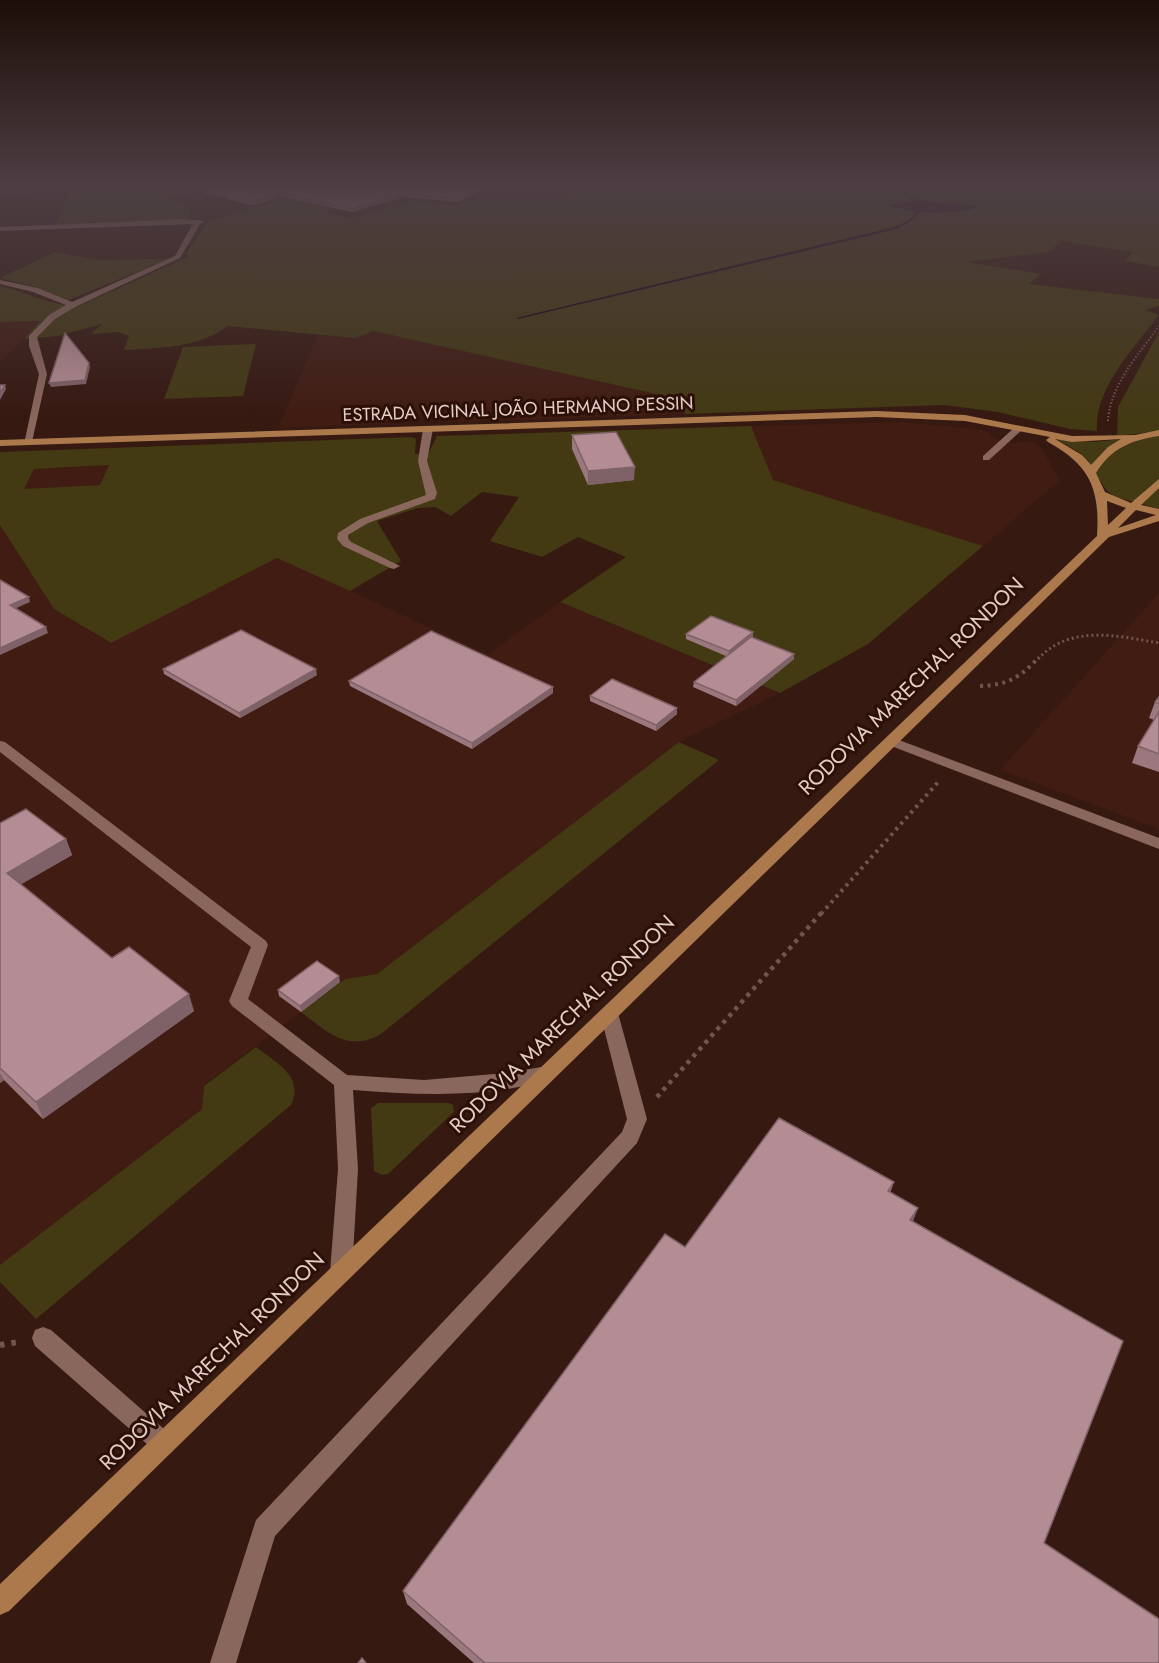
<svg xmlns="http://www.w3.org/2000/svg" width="1159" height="1663" font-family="Jost,sans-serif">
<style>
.built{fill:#401c12}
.green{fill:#433913;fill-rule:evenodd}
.water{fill:#1e0017}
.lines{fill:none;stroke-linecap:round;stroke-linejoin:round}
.stream{fill:#1e0017;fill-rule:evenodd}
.path-far5{stroke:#71564f;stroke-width:1.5;stroke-dasharray:1.5 2;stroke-linecap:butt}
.path-far4{stroke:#71564f;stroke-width:2;stroke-dasharray:1.5 2;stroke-linecap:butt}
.path-far3{stroke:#71564f;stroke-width:3;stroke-dasharray:2 3;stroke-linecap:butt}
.path-far2{stroke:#71564f;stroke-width:4;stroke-dasharray:3 4.5;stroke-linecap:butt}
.path-far1{stroke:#71564f;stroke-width:4.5;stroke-dasharray:4 5;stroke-linecap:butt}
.path{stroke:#71564f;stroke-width:6;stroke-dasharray:4.5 7;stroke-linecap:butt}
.minor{fill:#8a675d;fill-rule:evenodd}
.major{fill:#ac794d;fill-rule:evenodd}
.wall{fill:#9b787e}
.shaded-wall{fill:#7e6267}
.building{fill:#b48c93;stroke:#7e6267;stroke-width:1.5}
.labels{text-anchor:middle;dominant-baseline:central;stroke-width:6;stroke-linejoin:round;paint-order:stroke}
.far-street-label{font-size:18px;fill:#e2cdc7;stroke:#2c1008}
.street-label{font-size:21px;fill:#e2cdc7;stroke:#2c1008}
</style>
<rect width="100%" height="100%" fill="#361911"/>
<!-- built -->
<g class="built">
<polygon points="40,320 24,339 0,361 0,322"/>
<polygon points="373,331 683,400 685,414 454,422 442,417 394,419 383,424 278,428 318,334 355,338"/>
<polygon points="902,422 977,429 989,432 994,438 1014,443 1025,441 1039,444 1060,480 983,546 772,480 751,426"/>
<polygon points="110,465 100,485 24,490 34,469"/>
<polygon points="0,525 54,609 110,643 277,557 488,654 560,602 780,693 679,742 377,974 345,979 204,1085 202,1109 0,1265"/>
<polygon points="1159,593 1159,829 1000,770 1115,642"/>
</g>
<!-- green -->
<g class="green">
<polygon points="0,186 214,186 165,200 191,206 190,219 55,224 74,188 0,195"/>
<path d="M329 186H403L323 211 348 219 411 202 456 206 474 200 544 199 575 193 542 186H601L636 193 654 186H1159V267L1125 261 1132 252 1061 241 1049 252 965 262 1041 274 1029 284 1159 299V306L1146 310 1159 315C1135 347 1094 388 1097 431L1070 429 998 412 944 405 685 414 683 400 373 331 355 338 228 326C198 348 160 348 124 350L129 336 117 332 91 334 102 324 58 336 24 339 40 321 0 322V286C26 292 52 306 79 306L190 256 186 254 208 221Z"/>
<polygon points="55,252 97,260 169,259 68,300 36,287 0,278"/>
<polygon points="1159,332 1159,431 1117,436 1118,407"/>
<polygon points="256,344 243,396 164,399 183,347"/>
<path d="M751 426 773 480 983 546 868 644 780 693 560 602 626 557 578 537 542 557 490 541 519 497 482 492 451 516 435 507 418 508 377 521 401 561 350 591 277 558 111 643 54 609 0 525V452L412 437 416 439 415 454H428L437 436ZM109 465 100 485 24 489 34 469Z"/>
<polygon points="1159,435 1159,509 1116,497 1107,491 1082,454 1056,439 1095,442"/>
<path d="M679 742 719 760 381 1034C348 1053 327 1032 301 1012L345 979 377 974Z"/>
<path d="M256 1047C276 1063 305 1076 291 1105L36 1319 0 1282V1265L202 1109 204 1086Z"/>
<polygon points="378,1103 449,1103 453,1105 454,1112 388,1174 382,1175 374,1171 371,1108"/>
</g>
<!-- water -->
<path class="water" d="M918 200 979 206C962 216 907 214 889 205Z"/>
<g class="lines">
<!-- stream -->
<path class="stream" d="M895 186H899L923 206C917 220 906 225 893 230L518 319 516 318 890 228C903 224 914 219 919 206Z"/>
<!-- path-far5 -->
<polyline class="path-far5" points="121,204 196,186"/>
<!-- path-far4 -->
<path class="path-far4" d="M1108 421C1110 385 1139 354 1159 326"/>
<!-- path-far3 -->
<path class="path-far3" d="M1038 659C1070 624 1118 636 1159 643"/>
<!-- path-far2 -->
<g class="path-far2">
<path d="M980 686C1008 685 1021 677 1039 657"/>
<polyline points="821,914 940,780"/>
</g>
<!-- path-far1 -->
<polyline class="path-far1" points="657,1097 822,912"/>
<!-- path -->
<polyline class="path" points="0,1345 18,1342"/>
<!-- minor -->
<g class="minor">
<polygon points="183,219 205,221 200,224 180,258 75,307 55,319 37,337 47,374 32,442 24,444 39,374 29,346 29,336 49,315 66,305 33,292 0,284 0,280 38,288 72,302 175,256 193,224 0,231 0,227"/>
<polygon points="428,426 433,429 427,461 437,493 435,499 368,523 348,535 348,538 351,542 400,566 394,569 390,568 343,546 337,539 338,533 360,519 426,495 418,461 423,429"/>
<polygon points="1015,427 1023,429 989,460 983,460 983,456"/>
<polygon points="891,737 1159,838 1159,849 886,744 884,741"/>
<path d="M0 741 5 742 266 941 268 945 248 999 347 1075 424 1080 506 1073 547 1066 554 1068 556 1073 554 1078C490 1099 418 1095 353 1090L358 1169 352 1272 349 1279 341 1282 333 1279 330 1272 338 1169 334 1085 232 1006 229 1001 251 947 0 752Z"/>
<polygon points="609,1006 615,1008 618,1013 647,1119 637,1143 275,1536 236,1663 210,1663 256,1520 622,1132 627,1119 600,1013 603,1008"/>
<polygon points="43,1327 51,1330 172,1436 176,1444 172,1452 164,1456 156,1452 35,1346 32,1338 35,1330"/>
</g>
<!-- major -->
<path class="major" d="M877 411 965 415 1072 436 1135 435 1159 430V436C1132 440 1111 448 1096 473L1105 492 1131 503 1159 479V488L1141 505 1159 509V521L1109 537 9 1611 0 1615V1584L1097 536C1100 489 1090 465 1048 442L1046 440 1050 437 965 421 877 417 0 446V440ZM1055 439 1072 442 1121 439 1108 447 1091 465 1082 455ZM1107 501 1126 508 1108 525ZM1136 510 1156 515 1118 528Z"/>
</g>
<!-- wall -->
<g class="wall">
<polygon points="492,186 458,202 403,197 353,212 283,197 252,205 204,193 203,190"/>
<polygon points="572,435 634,480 588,485 572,449"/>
<polygon points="686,634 753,637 794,659 736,706 693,687 694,682 726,656 686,639"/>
<polygon points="163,669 317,675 240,718 164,674"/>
<polygon points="349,681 553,693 472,749 350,686"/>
<polygon points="590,696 677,714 656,731 590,701"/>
<polygon points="1159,697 1159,772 1132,763 1138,746 1154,720 1149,718 1155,702"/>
<polygon points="0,823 66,839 72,855 21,884 112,958 194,1011 43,1119 4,1080 0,1083"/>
<polygon points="340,982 301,1012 279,996 278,990"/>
<polygon points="894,1182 890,1193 913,1221 1044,1543 1159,1663 474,1663 407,1604 403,1591 685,1247"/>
</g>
<!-- shaded-wall -->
<g class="shaded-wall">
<polygon points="485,186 492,186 458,202 458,199"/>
<polygon points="282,193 283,197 252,205 252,202"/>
<polygon points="402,193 403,197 353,212 352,209"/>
<polygon points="89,363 90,367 86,384 51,387 49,383"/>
<polygon points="5,385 6,389 0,400 0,393"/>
<polygon points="635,467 634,480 588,485 588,471"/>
<polygon points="29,597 30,602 12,610 10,605"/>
<polygon points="46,627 48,633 0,655 0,648"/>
<polygon points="753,632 753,637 728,657 729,651"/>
<polygon points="794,654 794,659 736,706 736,700"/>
<polygon points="316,669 317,675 240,718 239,713"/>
<polygon points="553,687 553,693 472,749 472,743"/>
<polygon points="677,708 677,714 656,731 656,725"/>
<polygon points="66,839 72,855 13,889 7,873"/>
<polygon points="339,976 340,982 301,1012 300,1006"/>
<polygon points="189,994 194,1011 43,1119 36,1102"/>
<polygon points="0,1073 4,1080 0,1083"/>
<polygon points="918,1208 912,1224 910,1220"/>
</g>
<!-- building -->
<g class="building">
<polygon points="217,186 485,186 458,199 402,193 352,209 282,193 252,202 203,190"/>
<polygon points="65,333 89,363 85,380 49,383"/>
<polygon points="0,385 5,385 0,393"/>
<polygon points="616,432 635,467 588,471 572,435"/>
<polygon points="0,580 29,597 10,605 46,627 0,648"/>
<polygon points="711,616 753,632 729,651 686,634"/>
<polygon points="241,630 316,669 239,713 163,669"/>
<polygon points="431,631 553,687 472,743 349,681"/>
<polygon points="751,637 794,654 736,700 694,682"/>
<polygon points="612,679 677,708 656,725 590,696"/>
<polygon points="1159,697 1159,704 1155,702"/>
<polygon points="1159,712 1159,754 1138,746"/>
<polygon points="26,809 66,839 7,873 112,958 129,947 189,994 36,1102 0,1068 0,823"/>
<polygon points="317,961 339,976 300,1006 278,990"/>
<polygon points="779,1118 894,1182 888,1191 918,1208 910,1220 1123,1341 1044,1543 1159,1619 1159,1663 485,1663 403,1591 665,1234 685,1247"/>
<polygon points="362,1658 366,1663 358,1663"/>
</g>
<!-- sky -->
<linearGradient id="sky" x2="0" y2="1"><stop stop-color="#1e0e09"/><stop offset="0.44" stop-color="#4c3e43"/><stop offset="1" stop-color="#4c3e43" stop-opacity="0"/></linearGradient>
<rect width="1159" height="419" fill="url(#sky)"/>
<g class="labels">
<!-- far-street labels -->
<g class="far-street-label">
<text transform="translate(518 409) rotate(-2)">ESTRADA VICINAL JOÃO HERMANO PESSIN</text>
</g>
<!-- street labels -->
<g class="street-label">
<text transform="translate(911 686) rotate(-44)">RODOVIA MARECHAL RONDON</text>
<text transform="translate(562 1024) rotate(-44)">RODOVIA MARECHAL RONDON</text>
<text transform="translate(212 1361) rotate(-44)">RODOVIA MARECHAL RONDON</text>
</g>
</g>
</svg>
